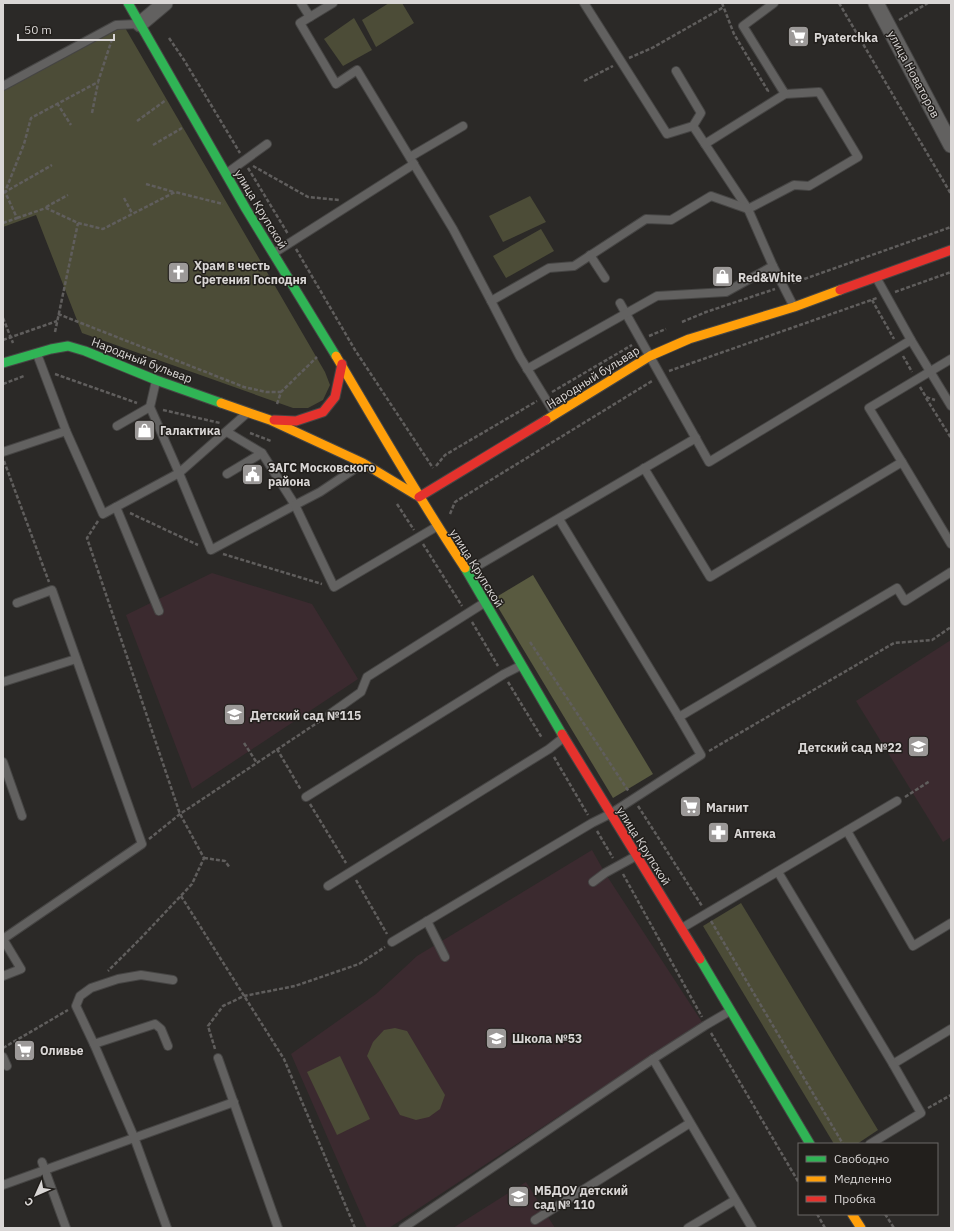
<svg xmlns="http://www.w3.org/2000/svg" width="954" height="1231" font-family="'IBM Plex Sans',sans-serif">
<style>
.education{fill:#3b2a2f}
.green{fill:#4c4c37}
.forest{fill:#595a40}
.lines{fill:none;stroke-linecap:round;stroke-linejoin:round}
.lane-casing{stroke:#464544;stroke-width:10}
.street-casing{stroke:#464544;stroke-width:17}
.fast-casing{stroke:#464544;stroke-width:11}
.slow-casing{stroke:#464544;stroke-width:11}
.jam-casing{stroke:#464544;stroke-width:11}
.path{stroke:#605e5d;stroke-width:2.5;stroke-dasharray:4 2;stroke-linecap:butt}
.lane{stroke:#626160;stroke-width:8}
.street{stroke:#626160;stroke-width:15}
.fast{stroke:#30b455;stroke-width:9}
.slow{stroke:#ff9f0a;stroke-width:9}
.jam{stroke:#e5322d;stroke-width:9}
.labels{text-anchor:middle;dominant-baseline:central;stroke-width:3;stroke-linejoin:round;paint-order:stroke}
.poi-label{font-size:12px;font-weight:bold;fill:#d9d6d5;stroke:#221f1c;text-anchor:start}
.street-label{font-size:12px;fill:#d9d6d5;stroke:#221f1c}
</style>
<rect width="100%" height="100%" fill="#2b2927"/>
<!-- education -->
<g class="education">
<polygon points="212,573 312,604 358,679 192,789 126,615"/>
<polygon points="951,640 951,837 943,842 856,701"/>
<polygon points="592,850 605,873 702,1022 389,1228 367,1228 291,1054 376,994 417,956"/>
<polygon points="526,1182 555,1228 453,1228"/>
</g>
<!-- green -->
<g class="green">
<polygon points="389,3 402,3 414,23 376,47 362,20"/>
<polygon points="354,18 372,50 343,66 324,39"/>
<polygon points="124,26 325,372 330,385 323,400 308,408 293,408 82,333 36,215 3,227 3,91"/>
<polygon points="530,196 546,222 503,242 489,216"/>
<polygon points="541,229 554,251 506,278 493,256"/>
<polygon points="741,903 878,1130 857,1144 834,1144 703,926"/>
<polygon points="395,1028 407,1031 445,1095 440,1109 429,1117 416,1120 400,1115 367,1056 373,1042 384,1030"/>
<polygon points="340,1056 370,1119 337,1135 307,1072"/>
</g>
<!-- forest -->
<polygon class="forest" points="533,575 653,774 613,798 493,599"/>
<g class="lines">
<defs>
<g id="lane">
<polyline points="301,3 310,17"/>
<polyline points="333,3 300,23 336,84 357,70 453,229 491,301"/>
<polyline points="584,3 667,134 693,126 748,209"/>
<polyline points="774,3 743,26 785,94 819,92 858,157 809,186 794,185 748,209 773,266 794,307"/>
<polyline points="676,71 701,113 693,126"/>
<polyline points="3,86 116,25 137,24"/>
<polyline points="705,144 785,94"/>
<polyline points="410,157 463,126"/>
<polyline points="227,173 267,144"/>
<polyline points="274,253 414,164"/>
<polyline points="590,255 605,278"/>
<polyline points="877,279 911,340 951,406"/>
<polyline points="620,303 709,462 911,340"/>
<polyline points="527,369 657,296 726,292 773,266"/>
<polyline points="156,381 150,407 179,473 246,414"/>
<polyline points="555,414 520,357 491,301 549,268 574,266 646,219 671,220 711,196 748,209"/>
<polyline points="117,426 150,407"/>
<polyline points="66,431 103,514 179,473 211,550 295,505 262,453 227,432"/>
<polyline points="3,452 66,431 37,354"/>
<polyline points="902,462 869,408 951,359"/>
<polyline points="362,464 320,492 295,505 334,587 436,527"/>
<polyline points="644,468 710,577 902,462 951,544"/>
<polyline points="227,474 262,453"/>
<polyline points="116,507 159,611"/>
<polyline points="559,519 679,717"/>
<polyline points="467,572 696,438"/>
<polyline points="3,682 76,659"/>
<polyline points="330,714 361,692 367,677 484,603"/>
<polyline points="3,762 22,816"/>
<polyline points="306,797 504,674 520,666"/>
<polyline points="847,831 913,946 951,923"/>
<polyline points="778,872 893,1064 951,1029"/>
<polyline points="593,882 605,873 636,856"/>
<polyline points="328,886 549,749 563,738"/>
<polyline points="427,921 445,957"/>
<polyline points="682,928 897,801"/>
<polyline points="392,942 592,823 610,814 701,755 679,717 897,588 905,601 951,572"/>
<polyline points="3,976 21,969 3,939 142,844 52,590 17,603"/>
<polyline points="730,1011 706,1025 653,1059 752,1228"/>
<polyline points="94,1044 76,1006 80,996 91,988 118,979 141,975 173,980"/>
<polyline points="3,1057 7,1066"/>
<polyline points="218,1058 278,1228"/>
<polyline points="870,1144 921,1113 893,1064"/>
<polyline points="42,1162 66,1228"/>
<polyline points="3,1185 234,1102"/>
<polyline points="535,1220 690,1123"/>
<polyline points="167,1228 134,1137 94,1044 155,1024 161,1029 168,1046"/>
<polyline points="403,1228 653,1059"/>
<polyline points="688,1228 735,1200"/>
</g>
<g id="street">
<polyline points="876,3 951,145"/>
<polyline points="140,24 165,3"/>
</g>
<g id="fast">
<polyline points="128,3 246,209 336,356"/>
<polyline points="3,363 51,349 68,346 85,351 156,380 221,403"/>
<polyline points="465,568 562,734"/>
<polyline points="700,959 810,1144"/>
</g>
<g id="slow">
<path d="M336 356C378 427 419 499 465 568"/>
<polyline points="221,403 270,420 363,463 416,495"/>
<polyline points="546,420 650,356 689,339 794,307 840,290"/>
<polyline points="852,1214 861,1228"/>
</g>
<g id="jam">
<polyline points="840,290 951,250"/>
<polyline points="274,420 296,421 323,412 335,397 342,364"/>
<polyline points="419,497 546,420"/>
<polyline points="562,734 700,959"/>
</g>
</defs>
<!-- lane casing -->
<use href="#lane" class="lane-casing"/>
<!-- street casing -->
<use href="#street" class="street-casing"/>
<!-- fast casing -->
<use href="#fast" class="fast-casing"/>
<!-- slow casing -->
<use href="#slow" class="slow-casing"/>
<!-- jam casing -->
<use href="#jam" class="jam-casing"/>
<!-- path -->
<g class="path">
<polyline points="722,3 734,34 768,91 767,92"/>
<polyline points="839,3 951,194"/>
<polyline points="899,20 928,3"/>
<polyline points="169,38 184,60 240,153"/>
<polyline points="629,58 652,48 724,7"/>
<polyline points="584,81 613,66"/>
<polyline points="57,103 71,125"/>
<polyline points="92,113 98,83"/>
<polyline points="137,121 166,100"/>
<polyline points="153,145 182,128"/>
<polyline points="253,166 308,197 339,200"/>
<polyline points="248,168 288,234"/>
<polyline points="146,184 174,192"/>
<polyline points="3,192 5,192 24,144 31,118 98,82 112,39"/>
<polyline points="124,198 132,213"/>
<polyline points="46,207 68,195"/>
<polyline points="17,218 46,208 78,223 103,229 175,192 223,204"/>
<polyline points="3,223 17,218 5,192 52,165"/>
<polyline points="296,249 355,350 433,468"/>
<polyline points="793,283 951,227"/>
<polyline points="895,292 951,272"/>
<polyline points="872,300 894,339"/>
<polyline points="58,314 244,387 266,392 281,392"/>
<polyline points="3,318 13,343"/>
<polyline points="682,322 706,312 775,289"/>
<polyline points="55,332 78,223"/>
<polyline points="649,336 666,329"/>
<polyline points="3,340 57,321"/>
<polyline points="903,356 912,372"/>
<polyline points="669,371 877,298"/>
<polyline points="55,374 137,403"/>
<polyline points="3,384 24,376"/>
<polyline points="920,387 926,397 935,400"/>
<polyline points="552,392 632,345"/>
<polyline points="926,398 951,438"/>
<polyline points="277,404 281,392 317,357"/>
<polyline points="163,410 220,423"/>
<polyline points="250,433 271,441"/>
<polyline points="4,461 49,582"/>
<polyline points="436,466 445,455 537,401"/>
<polyline points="397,504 414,530"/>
<polyline points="130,513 198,545"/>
<polyline points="450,514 455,502 652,381"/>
<polyline points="98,521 87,538 180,814 204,858 192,884 141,938 108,971"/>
<polyline points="423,544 462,606"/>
<polyline points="223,554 322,584"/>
<polyline points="472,622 498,666"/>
<polyline points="530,642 629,792"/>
<polyline points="508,682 542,738"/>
<polyline points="244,743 257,763"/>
<polyline points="277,749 301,790"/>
<polyline points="709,751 894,643 932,640 951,627"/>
<polyline points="554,757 588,815"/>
<polyline points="905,797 930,781"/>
<polyline points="310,804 346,863"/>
<polyline points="638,806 702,906"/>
<polyline points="597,831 613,858"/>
<polyline points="149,839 180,814 323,719"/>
<polyline points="204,858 225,861 230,868"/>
<polyline points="623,874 702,1017"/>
<polyline points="356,880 387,934"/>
<polyline points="181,896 284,1059 355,1228"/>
<polyline points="711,921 843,1144"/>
<polyline points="711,1033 799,1183"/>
<polyline points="3,1048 68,1010"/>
<polyline points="215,1049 208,1026 223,1006 244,996 295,986 359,964 385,947"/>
<polyline points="928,1108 951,1095"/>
<polyline points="817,1214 825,1228"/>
<polyline points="885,1214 894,1228"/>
</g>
<!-- lane -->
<use href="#lane" class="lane"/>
<!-- street -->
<use href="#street" class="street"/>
<!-- fast -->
<use href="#fast" class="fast"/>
<!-- slow -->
<use href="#slow" class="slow"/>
<!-- jam -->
<use href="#jam" class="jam"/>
</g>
<!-- icons -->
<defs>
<symbol id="supermarket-square" viewBox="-11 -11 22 22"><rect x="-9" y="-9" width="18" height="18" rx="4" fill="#9c9998" stroke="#221f1c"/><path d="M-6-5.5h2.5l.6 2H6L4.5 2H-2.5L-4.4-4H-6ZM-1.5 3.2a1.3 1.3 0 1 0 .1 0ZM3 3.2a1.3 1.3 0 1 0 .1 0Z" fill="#fff"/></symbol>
<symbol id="church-square" viewBox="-11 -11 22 22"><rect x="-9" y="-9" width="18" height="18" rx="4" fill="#9c9998" stroke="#221f1c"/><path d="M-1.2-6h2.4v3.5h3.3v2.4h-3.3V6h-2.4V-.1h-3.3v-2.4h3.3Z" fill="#fff"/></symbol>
<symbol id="shop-square" viewBox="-11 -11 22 22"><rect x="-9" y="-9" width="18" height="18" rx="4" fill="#9c9998" stroke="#221f1c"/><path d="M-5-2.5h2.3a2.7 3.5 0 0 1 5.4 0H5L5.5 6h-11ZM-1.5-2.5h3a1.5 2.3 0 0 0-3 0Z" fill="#fff"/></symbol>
<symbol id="civic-square" viewBox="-11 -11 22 22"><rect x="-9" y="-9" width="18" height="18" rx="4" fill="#9c9998" stroke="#221f1c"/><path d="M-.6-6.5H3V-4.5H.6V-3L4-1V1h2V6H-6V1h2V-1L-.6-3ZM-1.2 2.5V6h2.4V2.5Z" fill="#fff"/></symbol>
<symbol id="school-square" viewBox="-11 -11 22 22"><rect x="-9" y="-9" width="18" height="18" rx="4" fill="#9c9998" stroke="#221f1c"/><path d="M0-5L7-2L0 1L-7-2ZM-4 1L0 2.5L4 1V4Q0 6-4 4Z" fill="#fff"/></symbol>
<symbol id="pharmacy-square" viewBox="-11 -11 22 22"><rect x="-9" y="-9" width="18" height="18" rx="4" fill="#9c9998" stroke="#221f1c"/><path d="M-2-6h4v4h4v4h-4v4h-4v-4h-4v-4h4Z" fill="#fff"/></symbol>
</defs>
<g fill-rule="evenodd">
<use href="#supermarket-square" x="786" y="24" width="25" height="25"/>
<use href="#church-square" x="166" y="260" width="25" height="25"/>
<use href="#shop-square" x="710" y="264" width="25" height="25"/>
<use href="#shop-square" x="132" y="418" width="25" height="25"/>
<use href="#civic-square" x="240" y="462" width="25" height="25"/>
<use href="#school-square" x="222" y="702" width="25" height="25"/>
<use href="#school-square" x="906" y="734" width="25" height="25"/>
<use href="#supermarket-square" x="678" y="794" width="25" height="25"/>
<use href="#pharmacy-square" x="706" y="820" width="25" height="25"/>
<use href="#school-square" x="484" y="1026" width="25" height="25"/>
<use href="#supermarket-square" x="12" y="1038" width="25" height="25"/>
<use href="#school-square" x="506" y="1184" width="25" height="25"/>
</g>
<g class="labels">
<!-- poi labels -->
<g class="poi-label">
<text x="814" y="37">Pyaterchka</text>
<text x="194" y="265">Храм в честь<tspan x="194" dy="14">Сретения Господня</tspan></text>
<text x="738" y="277">Red&amp;White</text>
<text x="160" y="430">Галактика</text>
<text x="268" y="467">ЗАГС Московского<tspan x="268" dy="14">района</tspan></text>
<text x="250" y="715">Детский сад №115</text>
<text x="902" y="747" text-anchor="end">Детский сад №22</text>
<text x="706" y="807">Магнит</text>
<text x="734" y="833">Аптека</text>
<text x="512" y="1038">Школа №53</text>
<text x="40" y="1050">Оливье</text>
<text x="534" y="1190">МБДОУ детский<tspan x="534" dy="14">сад № 110</tspan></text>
</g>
<!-- street labels -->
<g class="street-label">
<text transform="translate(914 74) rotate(62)">улица Новаторов</text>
<text transform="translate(261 209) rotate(59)">улица Крупской</text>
<text transform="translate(142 360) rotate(21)">Народный бульвар</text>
<text transform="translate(593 377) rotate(-32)">Народный бульвар</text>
<text transform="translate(477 568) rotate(58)">улица Крупской</text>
<text transform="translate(644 846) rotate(58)">улица Крупской</text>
</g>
</g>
<!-- border -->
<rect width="954" height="1231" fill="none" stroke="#d9d6d5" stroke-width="8"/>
<!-- legend -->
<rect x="798" y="1143" width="140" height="72" fill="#221f1c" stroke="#6b6866"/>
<rect x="806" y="1156" width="20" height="6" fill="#30b455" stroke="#6b6866"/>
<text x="834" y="1163" font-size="12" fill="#d9d6d5">Свободно</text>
<rect x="806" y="1176" width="20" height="6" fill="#ff9f0a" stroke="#6b6866"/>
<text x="834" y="1183" font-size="12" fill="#d9d6d5">Медленно</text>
<rect x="806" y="1196" width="20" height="6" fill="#e5322d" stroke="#6b6866"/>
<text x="834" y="1203" font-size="12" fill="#d9d6d5">Пробка</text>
<!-- north arrow -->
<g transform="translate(36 1195) rotate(225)" stroke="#221f1c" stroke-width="3" paint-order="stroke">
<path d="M0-3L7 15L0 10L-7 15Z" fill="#d9d6d5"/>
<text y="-6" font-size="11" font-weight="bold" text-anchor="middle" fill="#d9d6d5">С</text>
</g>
<!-- scale -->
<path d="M18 34v6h96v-6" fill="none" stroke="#d9d6d5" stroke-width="2"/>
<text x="24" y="34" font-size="12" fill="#d9d6d5" stroke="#221f1c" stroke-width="3" paint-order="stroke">50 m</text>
</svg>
